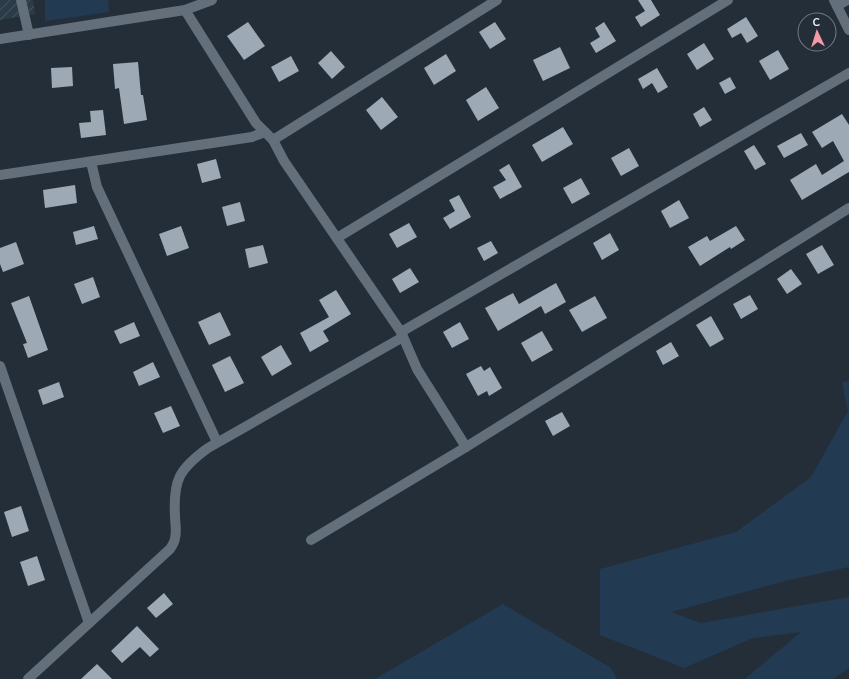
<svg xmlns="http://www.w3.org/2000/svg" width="849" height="679" font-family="'Nunito Sans',sans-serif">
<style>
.industrial{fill:url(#industrial-furrows)}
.green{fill:#223b52}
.building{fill:#9daab5}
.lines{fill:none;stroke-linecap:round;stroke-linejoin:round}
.minor{stroke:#636f7a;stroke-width:10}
</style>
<defs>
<pattern id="industrial-furrows" width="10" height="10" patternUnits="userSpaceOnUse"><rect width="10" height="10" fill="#2c3b48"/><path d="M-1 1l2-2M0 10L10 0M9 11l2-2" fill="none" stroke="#4a5863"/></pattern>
</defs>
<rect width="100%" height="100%" fill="#242e38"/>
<!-- industrial -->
<polygon class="industrial" points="0,0 33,0 35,14 0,20"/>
<!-- green -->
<g class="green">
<polygon points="45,0 108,0 109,12 45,21"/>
<polygon points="849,381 849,567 789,580 671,612 701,623 849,597 849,668 833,679 745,679 801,632 753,638 684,668 600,635 600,569 736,532 811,477 848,411 842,382"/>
<polygon points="503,604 611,668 617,679 375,679"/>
</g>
<!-- building -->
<g class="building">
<polygon points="638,0 651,0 660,15 641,27 635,17 645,11"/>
<polygon points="746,17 758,36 747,43 741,33 732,38 727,29"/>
<polygon points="248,22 265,46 244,60 227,36"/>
<polygon points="495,22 506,39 490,49 479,32"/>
<polygon points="604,22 616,41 596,53 590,43 600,37 595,28"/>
<polygon points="704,43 714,59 697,70 687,54"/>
<polygon points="560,47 570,68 543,81 533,60"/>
<polygon points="778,50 789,69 770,80 759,61"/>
<polygon points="331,51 345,67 332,79 318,63"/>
<polygon points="446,54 456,71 434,85 424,68"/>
<polygon points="291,56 299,71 279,82 271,67"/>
<polygon points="138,62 141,95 143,95 147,120 124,124 119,88 115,89 113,64"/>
<polygon points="72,67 73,86 52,88 51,68"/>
<polygon points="657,68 668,87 658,93 652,83 643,89 638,79"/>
<polygon points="730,77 736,88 725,94 719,83"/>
<polygon points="486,87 499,108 478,121 466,100"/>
<polygon points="382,97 398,117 381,130 366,110"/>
<polygon points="704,107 712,120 700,127 693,114"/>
<polygon points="103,110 106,135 81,138 79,123 91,122 90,111"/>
<polygon points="842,114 849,125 849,172 802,200 790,180 816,164 822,175 844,161 833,141 822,148 812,132"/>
<polygon points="563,127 573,144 542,162 532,145"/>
<polygon points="801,133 808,145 784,158 777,146"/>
<polygon points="754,145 766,164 755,170 744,151"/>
<polygon points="629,148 639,166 621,176 611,158"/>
<polygon points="216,159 221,178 202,183 197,164"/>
<polygon points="509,164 522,187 500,199 493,187 506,180 499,170"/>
<polygon points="581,178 590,194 572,204 563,188"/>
<polygon points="75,185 77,203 45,208 43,190"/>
<polygon points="459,195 471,217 450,229 443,218 455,211 449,200"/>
<polygon points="679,200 689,218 670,228 661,211"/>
<polygon points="240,202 245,221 227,226 222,207"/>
<polygon points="409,223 417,237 397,248 389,234"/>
<polygon points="94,226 98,239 76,245 73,232"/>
<polygon points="181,226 189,248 167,256 159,234"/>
<polygon points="736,226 745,240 731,249 730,247 700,266 688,247 707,236 710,241"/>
<polygon points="610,233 619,250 602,260 593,243"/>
<polygon points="491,241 498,253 484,261 477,248"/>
<polygon points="16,242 24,264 3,272 0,264 0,248"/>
<polygon points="263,245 268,263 249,268 245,249"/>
<polygon points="822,245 834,265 818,274 806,254"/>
<polygon points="410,268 419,282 400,293 392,279"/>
<polygon points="791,269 802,284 787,294 777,279"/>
<polygon points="93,277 100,297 82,304 74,284"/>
<polygon points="556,283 566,302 545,314 541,306 498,331 485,308 513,293 519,304"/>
<polygon points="336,290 351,314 323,331 329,341 310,352 300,333 329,317 319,300"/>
<polygon points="750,295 758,309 741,319 733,304"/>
<polygon points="29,296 48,350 28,358 23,344 27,343 11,303"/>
<polygon points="595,296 607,318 582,332 569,310"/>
<polygon points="220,312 231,335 209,345 198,322"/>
<polygon points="711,316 724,339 710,347 696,325"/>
<polygon points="134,322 140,336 120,344 114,331"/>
<polygon points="460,322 469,339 452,348 443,332"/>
<polygon points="542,331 553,350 532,362 521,343"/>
<polygon points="671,342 679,356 663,365 656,351"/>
<polygon points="281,345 292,364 272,376 261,357"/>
<polygon points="230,356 244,383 225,392 212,365"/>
<polygon points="153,362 160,377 139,386 133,372"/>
<polygon points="481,366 484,371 490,367 502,388 489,396 487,391 478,396 466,374"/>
<polygon points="59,382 64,397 43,405 38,390"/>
<polygon points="171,406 180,426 163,433 154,413"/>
<polygon points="562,412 570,426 553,436 545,421"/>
<polygon points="21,506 29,531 12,537 4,512"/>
<polygon points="37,556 45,580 28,586 20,562"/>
<polygon points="164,593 173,604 156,618 147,608"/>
<polygon points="137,626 159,649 150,657 140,647 122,663 111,651"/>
<polygon points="97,664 112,679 81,679"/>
</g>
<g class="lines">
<!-- minor -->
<g class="minor">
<polyline points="21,0 29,35"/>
<polyline points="834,0 849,30"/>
<polyline points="837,6 847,0"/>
<polyline points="185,10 256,123 273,140 284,161 401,332 417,369 466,447"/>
<polyline points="0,39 185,10 212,0"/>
<polyline points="273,140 497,0"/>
<polyline points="91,162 97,187 217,442"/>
<polyline points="0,175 252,137 265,132"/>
<polyline points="337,238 728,0"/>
<polyline points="401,332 849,73"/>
<polyline points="0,366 89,623"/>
<polyline points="311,540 466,447 849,208"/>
<path d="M28 679 170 549C172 546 175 541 175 538 177 531 175 523 175 516 173 480 179 469 208 448L403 337"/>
</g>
</g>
<!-- north arrow -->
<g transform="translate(817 32) rotate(356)"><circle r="19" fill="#242e38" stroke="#717a82"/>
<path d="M0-3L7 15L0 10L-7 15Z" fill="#f49aa5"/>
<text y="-6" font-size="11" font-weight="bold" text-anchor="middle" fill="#e5ecf2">С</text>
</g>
</svg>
